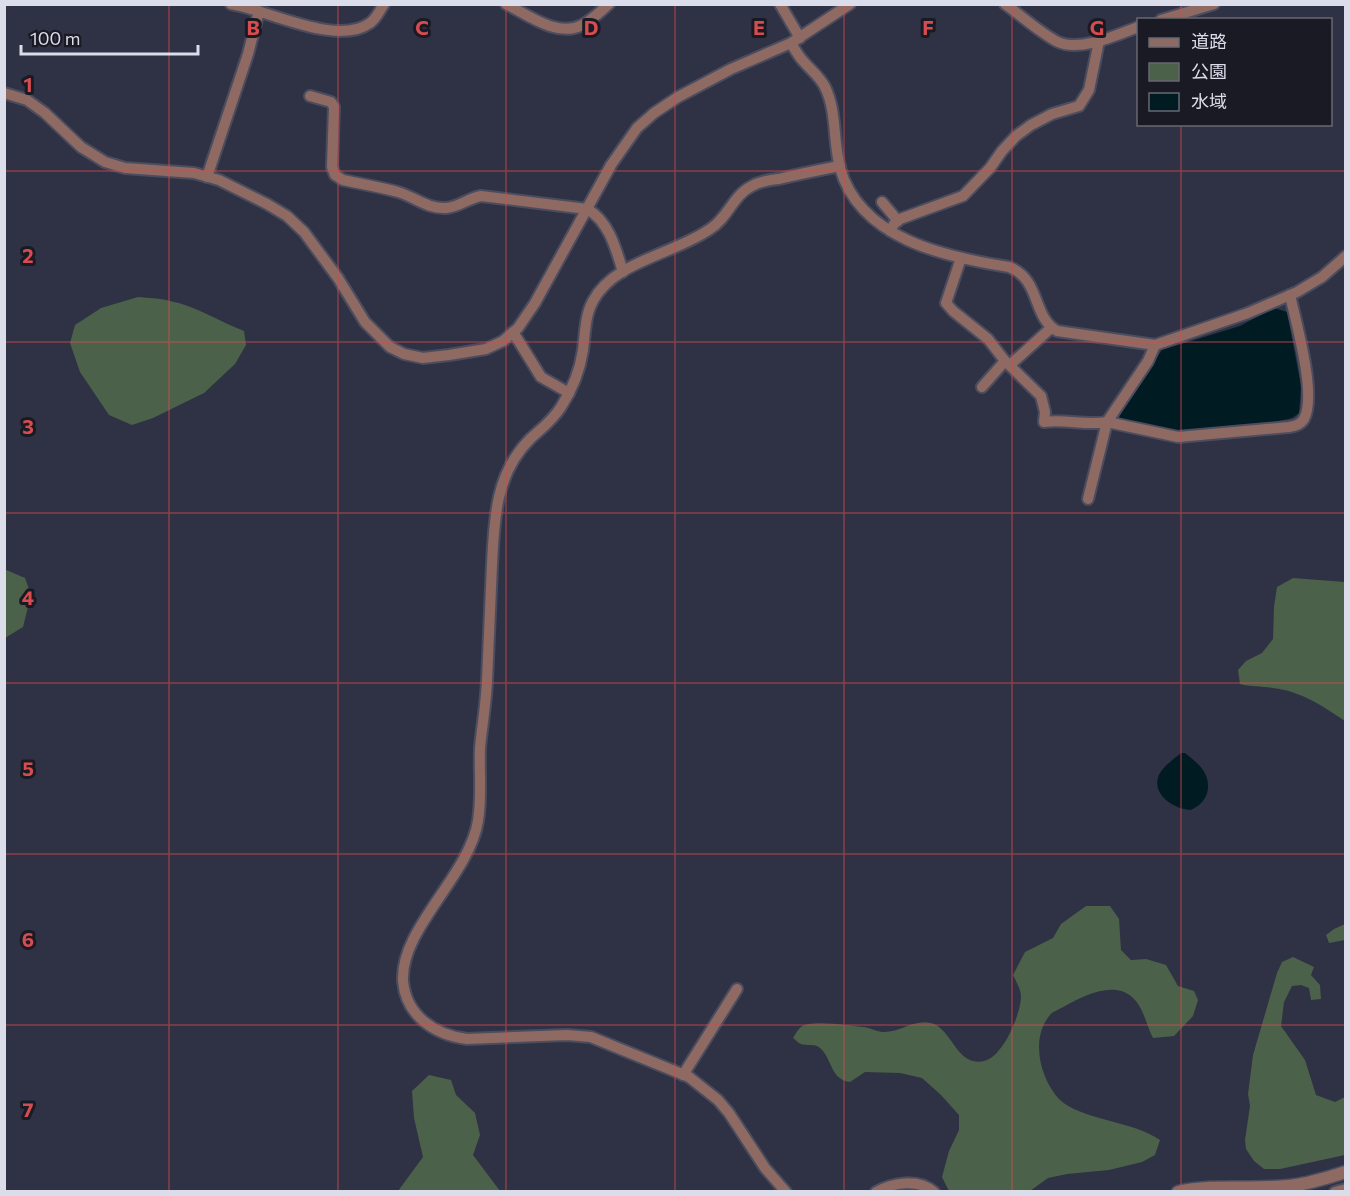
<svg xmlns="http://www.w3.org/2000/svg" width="1350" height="1196" font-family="Commissioner,'Noto Sans JP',sans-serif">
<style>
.green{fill:#4b6149}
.water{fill:#001b22}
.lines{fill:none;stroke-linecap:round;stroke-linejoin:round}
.minor-casing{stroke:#4b4d5f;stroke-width:14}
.tertiary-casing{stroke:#4b4d5f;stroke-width:15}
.minor{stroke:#8f6a63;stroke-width:10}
.tertiary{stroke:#8f6a63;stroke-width:12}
.grid{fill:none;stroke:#d74c4f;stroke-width:1.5;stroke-opacity:0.55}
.grid-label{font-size:20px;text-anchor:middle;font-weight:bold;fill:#d74c4f;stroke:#191a23;stroke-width:6;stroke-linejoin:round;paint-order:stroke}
</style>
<rect width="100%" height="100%" fill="#2f3145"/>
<!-- green -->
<g class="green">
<path d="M138 297C148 298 160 298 170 301 196 306 220 322 244 331L246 345 235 364 204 393 153 418 132 425 109 415 80 372 70 343 75 325 101 308Z"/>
<polygon points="4,569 25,578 31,595 23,627 5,638"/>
<path d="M1293 578 1345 582V721C1323 706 1300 691 1273 688 1261 686 1251 687 1240 684L1238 670 1246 661 1262 653 1273 639 1274 607 1277 587Z"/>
<path d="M1086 906H1110L1119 919 1121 950 1131 960 1146 959 1166 965 1178 986 1194 991 1198 1000 1193 1016 1174 1036 1153 1038C1146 1025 1144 1008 1133 998 1114 980 1084 996 1065 1006 1061 1009 1053 1011 1050 1015 1030 1038 1040 1079 1059 1099 1080 1120 1134 1121 1160 1140L1155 1155 1142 1162 1109 1170 1067 1174 1048 1178 1030 1191H949L942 1177 949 1151 959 1130V1115L941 1095 922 1078 900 1073 865 1072 850 1082C832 1080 832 1062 823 1051 816 1042 810 1047 801 1044 798 1043 796 1040 793 1038 795 1035 798 1029 801 1027 811 1019 851 1026 864 1027 870 1028 876 1031 882 1032 900 1033 913 1019 931 1023 953 1029 956 1067 984 1061 1003 1057 1021 1014 1021 996 1021 990 1016 981 1013 975L1025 952 1053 938 1061 924Z"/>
<polygon points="1345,924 1345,940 1329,943 1326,935 1334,929"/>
<polygon points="1293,957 1314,967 1311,975 1320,985 1321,999 1311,1000 1309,988 1301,985 1292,986 1284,1002 1281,1026 1305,1060 1316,1095 1335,1102 1345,1097 1345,1155 1280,1169 1264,1169 1254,1161 1246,1149 1245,1140 1250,1106 1248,1094 1253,1055 1277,973 1282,962"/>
<polygon points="429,1075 451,1080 456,1095 475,1113 480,1135 473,1155 500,1191 398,1191 423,1157 414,1118 412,1091"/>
</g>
<!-- water -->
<g class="water">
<polygon points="1274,308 1287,312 1301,386 1299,413 1292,418 1270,423 1180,431 1120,420 1119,414 1162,350 1240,326"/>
<path d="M1181 753H1185C1191 758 1199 764 1203 770 1213 785 1208 804 1190 810 1173 809 1149 793 1160 773 1165 765 1175 758 1181 753Z"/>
</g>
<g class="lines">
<defs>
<g id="minor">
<path d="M231 4C268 10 337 47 370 23 376 19 380 10 384 4"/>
<path d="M506 4C528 15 558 38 582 25 592 20 601 11 609 4"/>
<polyline points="780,4 800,38"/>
<path d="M1005 4C1019 14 1043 35 1058 42 1080 52 1117 35 1138 27"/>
<polyline points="1161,20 1214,4"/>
<path d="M791 43C795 50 799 57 804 62 811 70 820 77 825 87 837 111 833 142 840 168 860 239 945 257 1009 267 1041 279 1032 317 1057 331L1155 345 1248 313 1297 292 1322 277 1346 256"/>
<polyline points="4,93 27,100 45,113 81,147 105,162 125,168 194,173 219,180 267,204 287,216 304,232 338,278 365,322 390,347 404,354 423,358 449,355 486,349 503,341 518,328 535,303 611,165 637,128 654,113 678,97 731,69 791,43 850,4"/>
<path d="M310 96 331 102 334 107 332 167 335 175 343 180C361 184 380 187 398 192 415 197 427 209 446 208 459 207 469 198 481 196L587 209C609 221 616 249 623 272"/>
<polyline points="207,177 248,54 259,11"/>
<polyline points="882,202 898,221"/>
<polyline points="890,231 894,224 900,219 963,196 990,168 1002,151 1016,136 1031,125 1052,114 1079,106 1089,90 1099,41"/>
<path d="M961 258 946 303 953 311 988 339 1005 361 1041 396 1045 412 1044 422C1066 419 1087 426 1107 422L1178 437 1289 427C1295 426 1300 425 1304 419 1317 395 1296 323 1290 295"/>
<polyline points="513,332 541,377 569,393"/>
<polyline points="1010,365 1051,328"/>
<polyline points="982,387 1005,361"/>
<polyline points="1088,499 1107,422 1148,361 1155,345"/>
<polyline points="683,1075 737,989"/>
<path d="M786 1192 765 1168 729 1113 718 1100 689 1077 591 1037 567 1035 467 1039C435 1035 406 1016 403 981 400 929 469 876 478 821 482 797 479 772 480 748 482 726 486 704 487 681 489 642 490 603 492 564 493 542 494 519 499 497 504 475 514 455 530 439 541 429 553 420 561 407 572 390 580 370 583 350 585 334 585 315 593 301 614 261 675 254 710 229 728 218 733 195 752 186 760 181 770 180 779 179 799 174 819 170 840 166"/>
<path d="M876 1192C892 1183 918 1178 934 1192"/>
<polyline points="1335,1192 1346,1189"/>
</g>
<path id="tertiary" d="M1178 1192C1217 1183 1257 1191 1296 1185 1312 1183 1329 1177 1346 1172"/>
</defs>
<!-- minor casing -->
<use href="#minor" class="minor-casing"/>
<!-- tertiary casing -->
<use href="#tertiary" class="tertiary-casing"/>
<!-- minor -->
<use href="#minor" class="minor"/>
<!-- tertiary -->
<use href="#tertiary" class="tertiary"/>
</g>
<!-- grid -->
<path class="grid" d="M169 4V1192M338 4V1192M506 4V1192M675 4V1192M844 4V1192M1012 4V1192M1181 4V20M1181 124V1192M4 171H1346M4 342H1346M4 513H1346M4 683H1346M4 854H1346M4 1025H1346"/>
<g class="grid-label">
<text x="253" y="35">B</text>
<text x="422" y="35">C</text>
<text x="591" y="35">D</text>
<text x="759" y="35">E</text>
<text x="928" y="35">F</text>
<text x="1097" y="35">G</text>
<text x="28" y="92">1</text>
<text x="28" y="263">2</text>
<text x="28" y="434">3</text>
<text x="28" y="605">4</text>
<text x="28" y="776">5</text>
<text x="28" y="947">6</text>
<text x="28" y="1117">7</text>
</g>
<!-- border -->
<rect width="1350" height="1196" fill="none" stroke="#dbddea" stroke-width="12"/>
<!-- legend -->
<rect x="1137" y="18" width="195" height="108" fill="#191a23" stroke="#676873" stroke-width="1.5"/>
<rect x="1149" y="38" width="30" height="9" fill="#8f6a63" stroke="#676873" stroke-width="1.5"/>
<text x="1191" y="48" font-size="18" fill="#dbddea">道路</text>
<rect x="1149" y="63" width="30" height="18" fill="#4b6149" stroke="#676873" stroke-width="1.5"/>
<text x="1191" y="78" font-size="18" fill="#dbddea">公園</text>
<rect x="1149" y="93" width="30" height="18" fill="#001b22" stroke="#676873" stroke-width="1.5"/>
<text x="1191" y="108" font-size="18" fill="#dbddea">水域</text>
<!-- scale -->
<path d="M21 45v9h177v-9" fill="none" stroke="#dbddea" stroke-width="3"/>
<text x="30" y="45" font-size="18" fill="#dbddea" stroke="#191a23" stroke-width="4.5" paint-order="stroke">100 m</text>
</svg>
